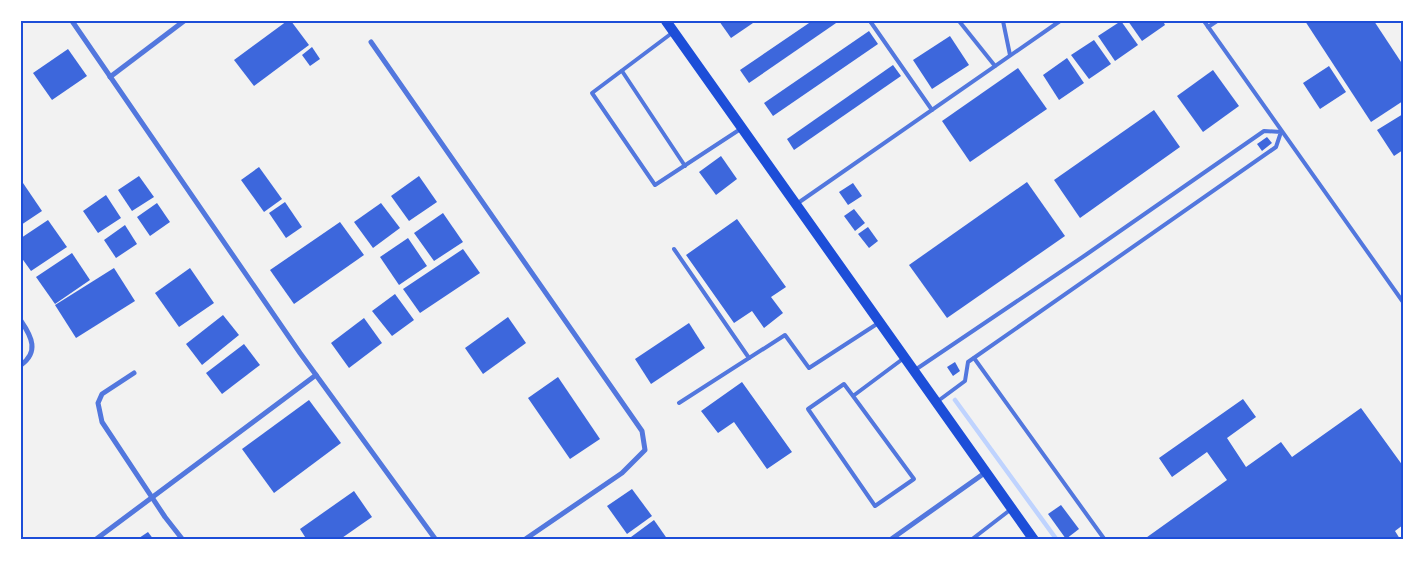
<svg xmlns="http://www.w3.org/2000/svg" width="1424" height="561" font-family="Cabin,sans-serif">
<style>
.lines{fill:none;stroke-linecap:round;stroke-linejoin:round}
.stream{stroke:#bfd3fe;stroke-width:4.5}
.building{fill:#3d67dc}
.service{stroke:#5277de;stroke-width:4}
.minor{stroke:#5277de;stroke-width:5}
.secondary{stroke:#1d4ed8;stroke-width:10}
.neatline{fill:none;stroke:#1d4ed8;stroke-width:2}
</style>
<rect width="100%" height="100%" fill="#f2f2f2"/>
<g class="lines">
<!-- stream -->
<polyline class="stream" points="955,400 1057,540"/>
</g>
<!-- building -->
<g class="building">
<polygon points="287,21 291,21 309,45 254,86 234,60"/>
<polygon points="719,21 752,21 753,23 731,38"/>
<polygon points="812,21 839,21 749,83 740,70"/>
<polygon points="1121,21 1138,45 1115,61 1098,36"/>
<polygon points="1128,21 1163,21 1165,25 1142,41"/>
<polygon points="1305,21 1374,21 1403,65 1403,101 1371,122"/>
<polygon points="869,31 878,44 773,116 764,103"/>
<polygon points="950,36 969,65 932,89 913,60"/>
<polygon points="1094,40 1111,64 1089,79 1071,55"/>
<polygon points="312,47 320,59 310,66 302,55"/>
<polygon points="68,49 87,76 52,100 33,73"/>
<polygon points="1067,58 1084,83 1059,100 1043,75"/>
<polygon points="893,65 901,76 794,150 787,139"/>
<polygon points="1329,66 1346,92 1320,109 1303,83"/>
<polygon points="1018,68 1047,109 970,162 942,121"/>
<polygon points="1213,70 1239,106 1203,132 1177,96"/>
<polygon points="1154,110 1180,147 1080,218 1054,180"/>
<polygon points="1403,114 1403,150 1394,156 1377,130"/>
<polygon points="1267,137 1272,143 1262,151 1257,144"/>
<polygon points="721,156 737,179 716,195 699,172"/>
<polygon points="259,167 282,199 264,212 241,180"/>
<polygon points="139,176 154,197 132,211 118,190"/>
<polygon points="419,176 437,202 409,221 391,196"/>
<polygon points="1027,182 1065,236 947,318 909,265"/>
<polygon points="23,183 42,211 21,225 21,184"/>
<polygon points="853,183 862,196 848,205 839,192"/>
<polygon points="106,195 121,218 98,233 83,211"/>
<polygon points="285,202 302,227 286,238 269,213"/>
<polygon points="157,203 170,222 150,236 137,217"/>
<polygon points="381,203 400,228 373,248 354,222"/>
<polygon points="854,209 865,223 855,231 844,216"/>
<polygon points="443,213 463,242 434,261 414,233"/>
<polygon points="737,219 786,287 771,297 783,313 764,328 752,311 734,323 686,255"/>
<polygon points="48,220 67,247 31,271 21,257 21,238"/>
<polygon points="340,222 364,255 294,304 270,270"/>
<polygon points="125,225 137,244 116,258 104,240"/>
<polygon points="868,227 878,241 869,248 858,234"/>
<polygon points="408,238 427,266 399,285 380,257"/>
<polygon points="463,249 480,273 420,313 403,289"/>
<polygon points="72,253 90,280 55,304 36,277"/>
<polygon points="114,268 135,301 76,338 55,305"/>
<polygon points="190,268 214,303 179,327 155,293"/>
<polygon points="395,294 414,320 392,336 372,311"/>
<polygon points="223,315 239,335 202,365 186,344"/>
<polygon points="508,317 526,343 483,374 465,348"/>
<polygon points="364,318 382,343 349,368 331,343"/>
<polygon points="689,323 705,348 651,384 635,359"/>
<polygon points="244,344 260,365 222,394 206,373"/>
<polygon points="955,362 960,371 953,376 947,367"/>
<polygon points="558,377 600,439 570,459 528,398"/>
<polygon points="742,382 792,452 767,469 734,422 718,433 701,411"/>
<polygon points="1243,399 1256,417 1227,438 1246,467 1281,442 1292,457 1361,408 1403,466 1403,525 1395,531 1400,539 1143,540 1227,480 1207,452 1172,477 1159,458"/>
<polygon points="309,400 341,443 274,493 242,449"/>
<polygon points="632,489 652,516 627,534 607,506"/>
<polygon points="354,491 372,517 339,540 307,540 300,529"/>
<polygon points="1061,505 1079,529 1066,539 1048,514"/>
<polygon points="654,520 668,540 633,540 631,537"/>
<polygon points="148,532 154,540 136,540"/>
</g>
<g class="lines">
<!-- service -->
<g class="service">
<polyline points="870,21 932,110"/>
<polyline points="959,21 995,66"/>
<polyline points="1003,21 1010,55"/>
<polyline points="1204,21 1403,302"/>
<polyline points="1208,27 1217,21"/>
<polyline points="672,33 592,93 655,185 742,128"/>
<polyline points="622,71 685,166"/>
<polyline points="798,203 1060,21"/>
<polyline points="674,249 749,358"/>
<polyline points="974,358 1105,540"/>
<polyline points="915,370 1087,254 1264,131 1281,132 1276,147 968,362 965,381 938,401"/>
<polyline points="853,396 844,384 808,409 875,506 914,479 853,396 904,358"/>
<polyline points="679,403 785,335 809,368 880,322"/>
<polyline points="971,540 1010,510"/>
</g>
<!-- minor -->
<g class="minor">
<polyline points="72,21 300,353 436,540"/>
<polyline points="371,42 642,431 645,450 622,473 524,540"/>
<polyline points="110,77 184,21"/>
<path d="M21 321C32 337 39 352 21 365"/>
<polyline points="134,373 102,394 98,403 102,422 165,517 183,540"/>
<polyline points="95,540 316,375"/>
<polyline points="890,540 986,472"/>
</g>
<!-- secondary -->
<polyline class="secondary" points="666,21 1034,540"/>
</g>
<!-- border -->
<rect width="1424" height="561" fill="none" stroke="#ffffff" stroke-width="45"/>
<rect x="22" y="22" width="1380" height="516" class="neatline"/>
</svg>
